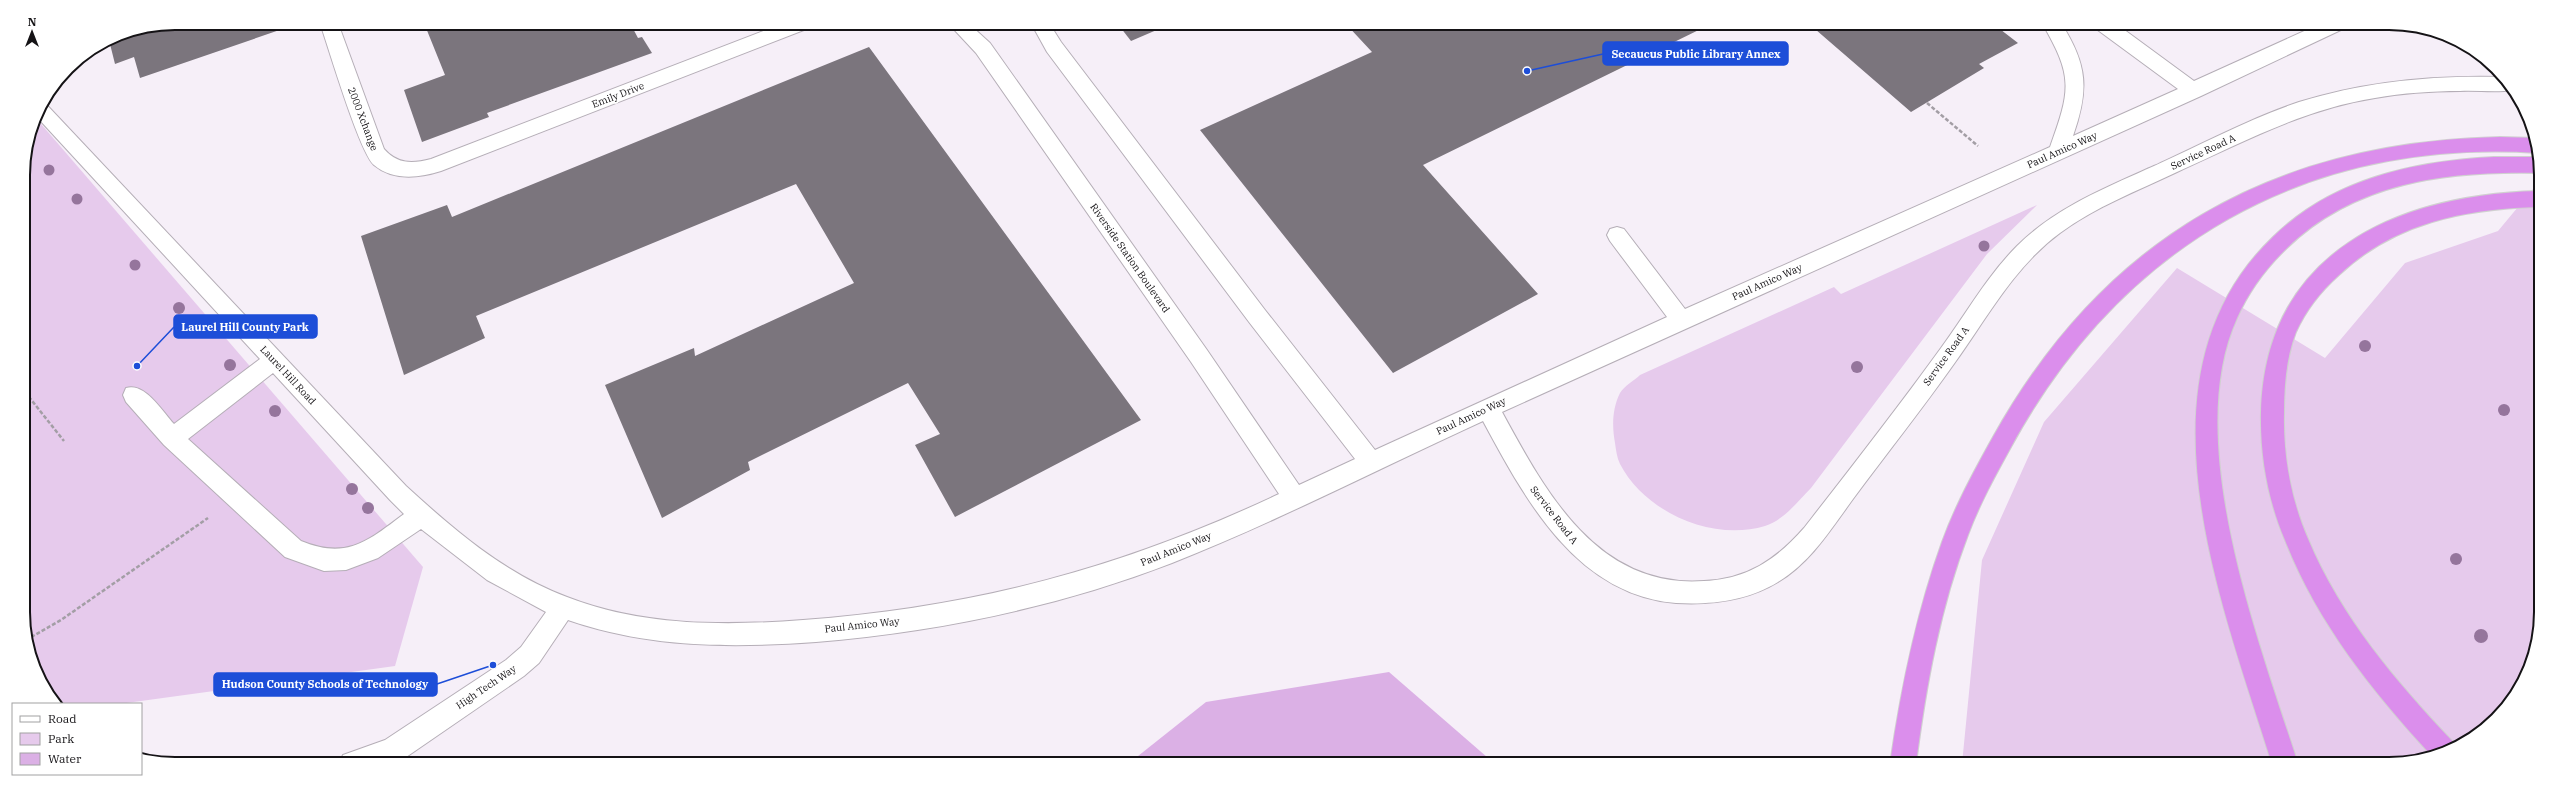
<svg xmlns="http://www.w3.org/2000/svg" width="2564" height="787" font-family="'IBM Plex Serif',serif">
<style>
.green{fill:#e6caec}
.water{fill:#dbb0e5}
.building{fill:#7b757d}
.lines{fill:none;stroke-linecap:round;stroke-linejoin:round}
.minor-casing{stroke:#b5aeb7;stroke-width:2}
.highway-casing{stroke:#d0d0d0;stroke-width:2}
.path{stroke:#a39ea5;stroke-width:2.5;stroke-dasharray:4 2;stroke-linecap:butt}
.minor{fill:#fff;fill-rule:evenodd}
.highway{fill:#db8eec;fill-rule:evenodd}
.tree{fill:#95759c}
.labels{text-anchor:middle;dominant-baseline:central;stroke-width:3.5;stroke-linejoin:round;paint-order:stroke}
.street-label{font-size:10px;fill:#151316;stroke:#fff}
.rim{fill:none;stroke:#151316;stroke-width:2}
.leader{fill:none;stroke:#1d4ed8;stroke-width:1.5}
.callout-dot{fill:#1d4ed8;stroke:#fff;stroke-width:1.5}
.callout{fill:#1d4ed8;stroke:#1d4ed8;stroke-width:1.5}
.callout-label{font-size:11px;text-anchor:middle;font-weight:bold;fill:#fff}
</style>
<rect width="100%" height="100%" fill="#f6eff8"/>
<!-- green -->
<g class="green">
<polygon points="35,117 423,567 395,666 119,704 57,704 39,679 26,641 23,166"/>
<polygon points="2538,183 2536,651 2515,696 2482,732 2447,752 2398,764 1962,764 1982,560 2044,422 2177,268 2325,358 2405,263 2498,231"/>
<path d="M2037 205 1987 254 1811 488C1798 501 1784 520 1765 526 1712 542 1645 512 1620 464 1617 458 1616 450 1615 443 1612 427 1612 409 1620 393 1624 386 1635 380 1640 375L1834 287 1841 294Z"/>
</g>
<!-- water -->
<polygon class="water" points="1389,672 1495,764 1128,764 1206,702"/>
<!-- building -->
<g class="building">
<polygon points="175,23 300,23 140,78 134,57 115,64 109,40 117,35"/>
<polygon points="424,23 568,23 570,28 582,23 630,23 638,38 642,37 652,53 487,113 489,117 422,142 404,90 445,75"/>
<polygon points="1117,23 1173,23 1131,41"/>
<polygon points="1345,23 1713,23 1423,165 1538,294 1393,373 1200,130 1372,52"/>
<polygon points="1808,23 1992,23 2018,43 1979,64 1984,68 1911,112"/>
<polygon points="869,47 1141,420 955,517 915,445 940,434 908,383 748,462 750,470 662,518 605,385 694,348 695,356 854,283 796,184 476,316 485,338 404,375 361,236 447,205 452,217"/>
</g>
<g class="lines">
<defs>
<g id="minor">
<path d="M320 23H338L384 149C397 164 412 164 431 159L784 23H811L809 28 441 171C419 178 393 181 374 165 359 151 329 49 320 23Z"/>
<path d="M948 23H968L990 43 1207 350 1299 485 1355 459 1249 322 1047 52 1031 23H1049L1061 42 1265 310 1375 450 1667 317 1610 241 1607 235 1610 229 1617 227 1624 229 1685 309 2050 147C2071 89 2073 76 2042 23H2061C2088 65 2089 90 2073 136L2178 89 2095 28 2093 23H2115L2194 81 2322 23H2347L2345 28 2201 96 1502 412C1546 493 1598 589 1704 581 1747 579 1776 560 1804 528 1850 469 1897 409 1941 348 1966 314 1987 276 2017 246 2055 208 2105 188 2154 166 2202 144 2249 119 2299 102 2366 81 2435 75 2504 77L2513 90C2496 93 2478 90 2460 91 2432 91 2403 93 2375 98 2304 109 2241 143 2177 172 2137 191 2095 207 2060 233 2015 266 1988 316 1956 361 1923 408 1887 453 1853 499 1831 529 1811 562 1778 582 1747 601 1711 605 1676 603 1576 595 1525 499 1483 421 1380 468 1278 521 1172 563 1058 607 937 632 816 642 731 648 649 648 568 620L539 663 524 676 396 764H339L343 755 385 740 506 660 521 647 546 612 487 580 421 529 378 558 346 570 324 571 285 557 164 445 126 402 123 395 126 388C145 382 162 411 174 424L260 359 36 116 44 102 406 486C454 530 505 574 567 597 641 626 724 626 803 620 976 607 1122 568 1279 494L1191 362 976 53ZM273 373 390 500 404 514C368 541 347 560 301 541L188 439Z"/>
</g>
<g id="highway">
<path d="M2500 137 2536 138 2538 153C2306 138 2121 245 2011 447 1995 476 1979 505 1968 535 1940 608 1926 686 1916 764H1890C1901 688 1916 614 1942 542 1955 506 1974 471 1993 437 2104 238 2272 142 2500 137Z"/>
<path d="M2494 157H2538V173C2447 171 2355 182 2287 248 2266 268 2249 291 2237 318 2181 441 2259 642 2298 764H2272C2222 602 2128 376 2273 237 2332 179 2414 161 2494 157Z"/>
<path d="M2538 191V207C2464 209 2394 223 2339 275 2321 291 2306 310 2296 332 2286 358 2284 386 2284 414 2283 456 2291 500 2308 539 2341 618 2397 683 2455 744L2456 747 2447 752 2432 756C2372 691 2317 622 2285 540 2268 500 2260 456 2261 412 2265 252 2397 195 2538 191Z"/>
</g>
</defs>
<!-- minor casing -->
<use href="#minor" class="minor-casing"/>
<!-- highway casing -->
<use href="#highway" class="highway-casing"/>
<!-- path -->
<g class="path">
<polyline points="1927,103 1978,146"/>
<polyline points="25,392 64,441"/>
<polyline points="26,640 61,620 208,518"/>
</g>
<!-- minor -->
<use href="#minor" class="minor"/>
<!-- highway -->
<use href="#highway" class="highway"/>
</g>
<!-- trees -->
<g class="tree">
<circle cx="49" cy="170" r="5.5"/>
<circle cx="77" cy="199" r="5.5"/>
<circle cx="1984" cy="246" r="5.5"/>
<circle cx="135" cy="265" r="5.5"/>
<circle cx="179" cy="308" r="6"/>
<circle cx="2365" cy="346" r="6"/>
<circle cx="230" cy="365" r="6"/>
<circle cx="1857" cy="367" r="6"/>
<circle cx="2504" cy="410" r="6"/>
<circle cx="275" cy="411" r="6"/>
<circle cx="352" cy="489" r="6"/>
<circle cx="368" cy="508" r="6"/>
<circle cx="2456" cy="559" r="6"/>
<circle cx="2481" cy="636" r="7"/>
</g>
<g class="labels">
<!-- street labels -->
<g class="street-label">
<text transform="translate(618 95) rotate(-21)">Emily Drive</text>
<text transform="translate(363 119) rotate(69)">2000 Xchange</text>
<text transform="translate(2062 150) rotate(-24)">Paul Amico Way</text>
<text transform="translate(2203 152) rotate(-25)">Service Road A</text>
<text transform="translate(1130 258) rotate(55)">Riverside Station Boulevard</text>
<text transform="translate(1767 282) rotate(-24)">Paul Amico Way</text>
<text transform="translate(1946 356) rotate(-54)">Service Road A</text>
<text transform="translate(288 375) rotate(47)">Laurel Hill Road</text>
<text transform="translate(1471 416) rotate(-25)">Paul Amico Way</text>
<text transform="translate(1554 515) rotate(52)">Service Road A</text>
<text transform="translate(1176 549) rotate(-22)">Paul Amico Way</text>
<text transform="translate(862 625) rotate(-6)">Paul Amico Way</text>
<text transform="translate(486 687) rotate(-34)">High Tech Way</text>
</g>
</g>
<!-- crop -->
<path d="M0 0H2564V787H0ZM175 30H2389A145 145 0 0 1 2534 175V612A145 145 0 0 1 2389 757H175A145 145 0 0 1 30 612V175A145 145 0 0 1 175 30Z" fill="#fff" fill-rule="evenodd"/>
<path class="rim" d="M175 30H2389A145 145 0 0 1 2534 175V612A145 145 0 0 1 2389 757H175A145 145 0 0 1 30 612V175A145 145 0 0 1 175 30Z"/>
<!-- callouts -->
<path class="leader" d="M1527 71L1603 54M137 366L174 327M493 665L437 684"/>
<g class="callout-dot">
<circle cx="1527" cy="71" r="4"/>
<circle cx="137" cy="366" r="4"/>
<circle cx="493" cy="665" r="4"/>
</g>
<g class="callout">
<rect x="1603" y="42" width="185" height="23" rx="4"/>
<rect x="174" y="315" width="143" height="23" rx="4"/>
<rect x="214" y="673" width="223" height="23" rx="4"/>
</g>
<g class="callout-label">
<text x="1696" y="58">Secaucus Public Library Annex</text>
<text x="245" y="331">Laurel Hill County Park</text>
<text x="325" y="688">Hudson County Schools of Technology</text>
</g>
<!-- legend -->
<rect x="12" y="703" width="130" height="72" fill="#ffffff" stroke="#a1a1a2"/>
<rect x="20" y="716" width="20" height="6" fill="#ffffff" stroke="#a1a1a2"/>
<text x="48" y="723" font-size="12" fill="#151316">Road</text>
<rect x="20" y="733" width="20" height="12" fill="#e6caec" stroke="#a1a1a2"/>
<text x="48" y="743" font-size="12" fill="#151316">Park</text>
<rect x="20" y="753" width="20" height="12" fill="#dbb0e5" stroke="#a1a1a2"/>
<text x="48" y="763" font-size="12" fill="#151316">Water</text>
<!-- north arrow -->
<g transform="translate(32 32)" stroke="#ffffff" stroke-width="3" paint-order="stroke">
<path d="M0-3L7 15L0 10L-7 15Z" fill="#151316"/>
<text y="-6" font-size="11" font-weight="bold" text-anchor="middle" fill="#151316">N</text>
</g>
</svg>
